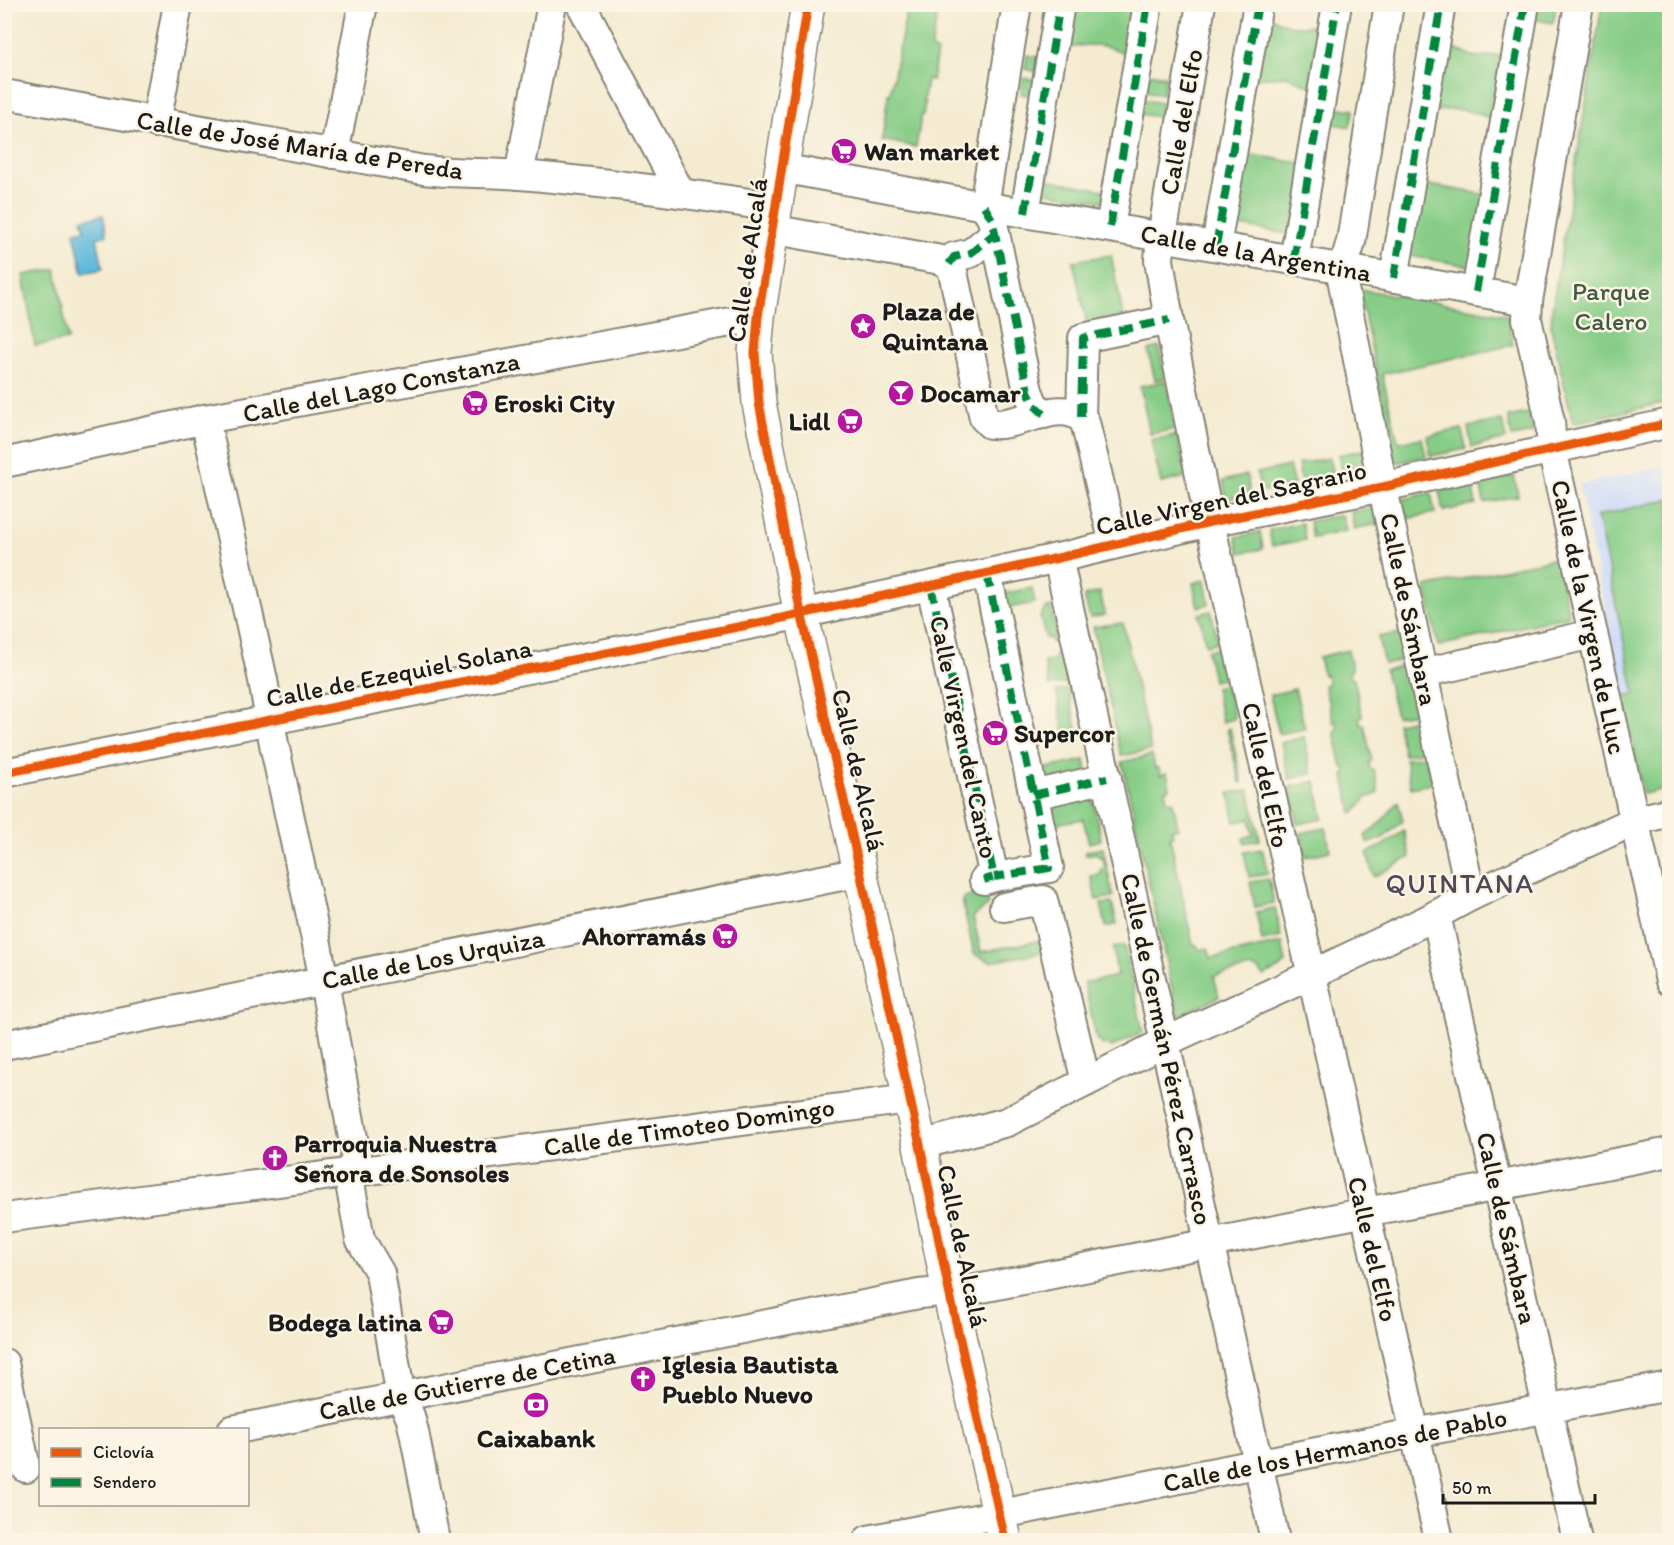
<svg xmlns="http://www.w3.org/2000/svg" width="1674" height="1545" font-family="Itim,sans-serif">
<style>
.built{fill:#cddbfa}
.green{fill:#87cd87;stroke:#527452;stroke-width:1.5}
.water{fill:#5db9db;stroke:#3c6a7c;stroke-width:1.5}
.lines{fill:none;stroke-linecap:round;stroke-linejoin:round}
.minor-casing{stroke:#888476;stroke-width:32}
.major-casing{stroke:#888476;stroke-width:36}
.minor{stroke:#fff;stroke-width:28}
.major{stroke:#fff;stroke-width:33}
.quiet{stroke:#00873e;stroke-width:8;stroke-dasharray:15 8;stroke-linecap:butt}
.cycleway-casing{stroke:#fcf5e5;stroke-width:13}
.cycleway{stroke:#e8590c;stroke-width:9}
.labels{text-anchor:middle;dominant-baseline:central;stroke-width:5;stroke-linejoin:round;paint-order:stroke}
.street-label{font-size:26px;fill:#1c1c1c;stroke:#fcf5e5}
.poi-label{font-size:26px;font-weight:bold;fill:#1c1c1c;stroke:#fcf5e5;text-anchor:start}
.park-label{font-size:26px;fill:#415a41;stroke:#fcf5e5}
.quarter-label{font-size:28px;letter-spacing:1.5px;fill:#4d495a;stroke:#fcf5e5}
</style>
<rect width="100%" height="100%" fill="#fcf5e5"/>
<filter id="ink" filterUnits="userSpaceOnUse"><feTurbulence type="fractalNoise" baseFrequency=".0167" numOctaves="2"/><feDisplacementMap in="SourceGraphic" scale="12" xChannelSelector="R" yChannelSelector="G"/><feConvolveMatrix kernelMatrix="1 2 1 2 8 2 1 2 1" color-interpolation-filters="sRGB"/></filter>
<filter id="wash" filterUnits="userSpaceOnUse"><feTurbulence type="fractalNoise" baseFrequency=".008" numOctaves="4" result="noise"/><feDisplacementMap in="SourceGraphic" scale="24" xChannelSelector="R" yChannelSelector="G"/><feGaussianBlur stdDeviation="1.35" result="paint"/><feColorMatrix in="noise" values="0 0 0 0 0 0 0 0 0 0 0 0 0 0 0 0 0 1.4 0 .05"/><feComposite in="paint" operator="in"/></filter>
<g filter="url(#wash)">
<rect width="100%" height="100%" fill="#f4ebd1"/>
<!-- built -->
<polygon class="built" points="1669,464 1669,788 1643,794 1579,485"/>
<!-- green -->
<g class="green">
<polygon points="908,4 939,5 931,49 937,52 932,80 927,79 923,102 925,102 923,115 921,116 916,147 882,140 888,94 890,94"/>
<path d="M1073 5H1140L1130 56C1108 44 1089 42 1065 49Z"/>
<polygon points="1534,5 1556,7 1553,23 1531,19"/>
<polygon points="1602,5 1669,5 1669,402 1573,423 1551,328 1552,308"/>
<path d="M1270 15C1285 29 1303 27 1323 25L1316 88 1286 76 1252 78Z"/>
<path d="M1441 44 1475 57 1509 55 1498 122C1475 111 1456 106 1431 112Z"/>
<polygon points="1027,55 1049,59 1047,74 1025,69"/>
<polygon points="1139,72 1166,76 1163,94 1137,90"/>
<polygon points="1023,78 1045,82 1042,97 1021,94"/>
<polygon points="1135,98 1162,103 1159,117 1133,113"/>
<polygon points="1331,107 1354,110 1350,127 1328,123"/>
<polygon points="1048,149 1053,150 1049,180 1103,190 1107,202 1040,191"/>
<polygon points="1241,153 1306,164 1294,235 1227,224"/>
<polygon points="1417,183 1489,195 1475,267 1404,255"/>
<polygon points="1111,255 1123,316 1087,324 1073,261"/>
<polygon points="56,269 68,340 35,346 23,275"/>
<polygon points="1359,289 1507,315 1513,345 1382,374 1398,442 1422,438 1426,457 1395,463"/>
<polygon points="1159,347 1165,378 1155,380 1148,350"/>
<polygon points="1166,381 1176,429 1150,434 1140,386"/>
<polygon points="1528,413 1533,433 1512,437 1508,417"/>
<polygon points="1502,420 1506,439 1472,447 1468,427"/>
<polygon points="1462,429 1466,449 1431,456 1427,436"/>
<polygon points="1177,435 1186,477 1161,483 1151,440"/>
<polygon points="1363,450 1366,468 1342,474 1338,455"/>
<polygon points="1329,458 1333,476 1301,482 1298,464"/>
<polygon points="1289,466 1294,485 1261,492 1257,473"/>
<polygon points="1247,475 1250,494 1226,499 1223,481"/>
<polygon points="1514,475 1518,496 1484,503 1480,482"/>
<polygon points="1472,484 1476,504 1443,511 1439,491"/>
<polygon points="1431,493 1435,513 1406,519 1403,499"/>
<polygon points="1669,499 1669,788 1643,794 1623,696 1635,694 1597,516"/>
<polygon points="1375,507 1378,524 1354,529 1351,512"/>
<polygon points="1342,515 1346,531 1312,538 1309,521"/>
<polygon points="1302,523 1305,540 1272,546 1269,530"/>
<polygon points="1260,532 1263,549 1240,553 1236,537"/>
<polygon points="1556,558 1569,616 1438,646 1426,587"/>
<polygon points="1205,580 1209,604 1198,607 1193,583"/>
<polygon points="1032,588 1035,603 1002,609 1000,594"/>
<polygon points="1100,592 1105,615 1090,618 1084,596"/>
<polygon points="1051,607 1068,683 1049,686 1044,662 1055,659 1055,654 1058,653 1056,642 1052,643 1051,638 1046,639 1040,617 1045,609"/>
<polygon points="1211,611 1218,642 1206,645 1199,614"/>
<polygon points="1123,623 1151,750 1121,756 1093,627"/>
<polygon points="1400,633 1405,660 1384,664 1378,637"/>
<polygon points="1219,648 1226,679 1213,681 1207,650"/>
<polygon points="1348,650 1352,670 1349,671 1351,679 1354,678 1362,716 1359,717 1361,725 1364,724 1372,761 1369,763 1370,770 1374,770 1378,789 1377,794 1366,798 1355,812 1352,813 1344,776 1346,775 1345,767 1342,767 1334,731 1337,730 1336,721 1333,722 1324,685 1328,684 1326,675 1323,675 1319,657"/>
<polygon points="1407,665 1417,713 1396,716 1385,670"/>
<polygon points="1227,684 1234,719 1222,722 1215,687"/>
<polygon points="1068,689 1077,730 1064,732 1056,691"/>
<polygon points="1295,689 1305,729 1279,734 1270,695"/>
<polygon points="1417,719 1425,751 1404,755 1397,723"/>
<polygon points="1230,728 1242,782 1240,783 1227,729"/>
<polygon points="1304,737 1312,774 1289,779 1281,743"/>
<polygon points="1152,755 1155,768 1159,768 1160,775 1167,773 1170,788 1165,790 1167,801 1173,801 1178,828 1171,829 1173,836 1170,837 1193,945 1197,945 1199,950 1208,948 1211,958 1282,943 1286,963 1281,967 1264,976 1259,970 1252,968 1214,976 1219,997 1178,1016 1122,762"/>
<polygon points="1426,756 1432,784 1411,788 1405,759"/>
<polygon points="1085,760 1087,773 1040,783 1037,770"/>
<polygon points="1316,781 1323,819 1298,824 1290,787"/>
<polygon points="1091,787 1101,840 1089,843 1083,819 1047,825 1042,797"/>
<polygon points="1249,790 1260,840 1244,843 1243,838 1253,835 1250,819 1235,822 1229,793"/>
<polygon points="1398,802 1403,821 1384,837 1368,844 1365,836 1380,823"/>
<polygon points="1326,828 1330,851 1305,857 1300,833"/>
<polygon points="1404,831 1410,857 1374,877 1367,853 1380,847"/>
<polygon points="1103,848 1113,897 1096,900 1091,876 1102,874 1101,869 1105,868 1103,857 1099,857 1097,853 1086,855 1086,851"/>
<polygon points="1262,849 1268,874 1249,877 1244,852"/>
<polygon points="1269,879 1274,903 1255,907 1250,882"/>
<polygon points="987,893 988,905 973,917 981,952 1042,940 1045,952 991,962 974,954 962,900 965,897"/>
<polygon points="1112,903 1117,924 1106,927 1101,904"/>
<polygon points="1275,908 1281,937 1262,941 1256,912"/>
<polygon points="1124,946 1143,1032 1112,1047 1108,1045 1103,1046 1100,1041 1097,1041 1084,983 1117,976 1113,948"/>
</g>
<!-- water -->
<polygon class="water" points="103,215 107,235 97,238 103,269 83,273 74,232 85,230 82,219"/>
</g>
<g filter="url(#ink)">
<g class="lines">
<defs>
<g id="minor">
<polyline points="581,4 680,192"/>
<polyline points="1017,4 984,206 992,219 995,233 1028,391 1034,405 1044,414"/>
<polyline points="1201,4 1160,248 1159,260 1169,320 1206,505 1439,1540"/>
<polyline points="1389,4 1351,242 1346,258 1340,268 1387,508 1471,896"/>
<polyline points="1579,4 1528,301 1527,319 1550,421 1552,449 1670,981"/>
<path d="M4 94 424 170C456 174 488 172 520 175 606 182 690 194 775 207"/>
<polyline points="156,123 178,4"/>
<polyline points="334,154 363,4"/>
<polyline points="781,168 984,206 1528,301"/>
<polyline points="519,175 552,4"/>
<polyline points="1025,213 1060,4"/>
<polyline points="1110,227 1148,4"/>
<path d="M771 229 941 260 949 264 953 272 984 418 990 424C1018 428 1064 395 1085 422L1114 544"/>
<polyline points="1216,246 1258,4"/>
<polyline points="1294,260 1337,4"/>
<polyline points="949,264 954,257 971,253 995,233"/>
<polyline points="1394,278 1441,4"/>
<polyline points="1476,292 1525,4"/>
<polyline points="1081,417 1083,338 1169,320"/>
<polyline points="205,419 263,680 274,744 316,939 356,1154 354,1164 348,1172 360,1239 380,1273 401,1398 410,1416 414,1432 435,1540"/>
<polyline points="4,463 205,419 758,317"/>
<polyline points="1058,558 1275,1540"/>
<polyline points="987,574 1049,868 994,877"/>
<polyline points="931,586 994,877 984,880"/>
<polyline points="1423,673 1593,634"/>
<polyline points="4,773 773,620 1058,558 1210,522 1383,487 1670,423"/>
<polyline points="1033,795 1107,778"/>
<polyline points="1004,907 1043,900 1086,1082"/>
<polyline points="1436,915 1577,1540"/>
<polyline points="4,1045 861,872"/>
<polyline points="920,1145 1007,1122 1165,1042 1311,975 1425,921 1471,896 1634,821 1670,812"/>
<polyline points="4,1218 909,1099"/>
<polyline points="4,1363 26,1468"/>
<polyline points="232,1430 919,1294 982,1288 1670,1152"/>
<polyline points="868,1540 1414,1433 1670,1386"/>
</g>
<polyline id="major" points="808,4 758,317 755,353 759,403 795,586 856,853 920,1145 949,1291 1005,1540"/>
</defs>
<!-- minor casing -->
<use href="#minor" class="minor-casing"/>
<!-- major casing -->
<use href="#major" class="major-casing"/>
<!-- minor -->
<use href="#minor" class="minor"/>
<!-- major -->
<use href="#major" class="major"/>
<!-- quiet -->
<g class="quiet">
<polyline points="984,206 992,219 995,233 1028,391 1034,405 1044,414"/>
<polyline points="1025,213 1060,4"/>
<polyline points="1110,227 1148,4"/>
<polyline points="1216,246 1258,4"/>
<polyline points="1294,260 1337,4"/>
<polyline points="949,264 954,257 971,253 995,233"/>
<polyline points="1394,278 1441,4"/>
<polyline points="1476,292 1525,4"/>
<polyline points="1081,417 1083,338 1169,320"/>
<polyline points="987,574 1049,868 994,877"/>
<polyline points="931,586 994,877 984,880"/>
<polyline points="1033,795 1107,778"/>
</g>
<defs>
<g id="cycleway">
<polyline points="808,4 758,317 755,353 759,403 795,586 856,853 920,1145 949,1291 1005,1540"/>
<polyline points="4,773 773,620 1058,558 1210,522 1383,487 1670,423"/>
</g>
</defs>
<!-- cycleway casing -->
<use href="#cycleway" class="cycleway-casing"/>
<!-- cycleway -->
<use href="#cycleway" class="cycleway"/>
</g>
</g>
<!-- icons -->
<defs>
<symbol id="supermarket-disc" viewBox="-11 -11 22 22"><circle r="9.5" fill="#b5179e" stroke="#fcf5e5"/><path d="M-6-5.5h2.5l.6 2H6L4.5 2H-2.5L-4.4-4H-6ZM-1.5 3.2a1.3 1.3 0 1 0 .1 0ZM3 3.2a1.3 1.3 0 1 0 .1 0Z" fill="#fff"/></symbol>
<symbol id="sight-disc" viewBox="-11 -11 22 22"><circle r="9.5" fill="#b5179e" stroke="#fcf5e5"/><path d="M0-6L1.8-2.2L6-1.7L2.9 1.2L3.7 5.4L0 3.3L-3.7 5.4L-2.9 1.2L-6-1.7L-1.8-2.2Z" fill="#fff"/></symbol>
<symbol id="bar-disc" viewBox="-11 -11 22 22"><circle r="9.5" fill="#b5179e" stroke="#fcf5e5"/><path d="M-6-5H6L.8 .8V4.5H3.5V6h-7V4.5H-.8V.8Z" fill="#fff"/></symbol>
<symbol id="church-disc" viewBox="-11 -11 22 22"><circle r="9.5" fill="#b5179e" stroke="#fcf5e5"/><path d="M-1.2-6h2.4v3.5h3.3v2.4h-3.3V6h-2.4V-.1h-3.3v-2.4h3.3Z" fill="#fff"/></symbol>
<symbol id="bank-disc" viewBox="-11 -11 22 22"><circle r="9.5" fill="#b5179e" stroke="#fcf5e5"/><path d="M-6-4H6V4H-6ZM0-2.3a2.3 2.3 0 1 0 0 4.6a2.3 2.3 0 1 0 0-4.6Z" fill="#fff"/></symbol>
</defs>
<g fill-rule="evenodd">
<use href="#supermarket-disc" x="829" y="136" width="30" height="30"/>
<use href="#sight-disc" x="848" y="311" width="30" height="30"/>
<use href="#bar-disc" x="886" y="378" width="30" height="30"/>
<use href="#supermarket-disc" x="460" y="388" width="30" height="30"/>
<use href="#supermarket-disc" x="835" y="406" width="30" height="30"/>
<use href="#supermarket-disc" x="980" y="718" width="30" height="30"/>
<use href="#supermarket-disc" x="710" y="921" width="30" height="30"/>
<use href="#church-disc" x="260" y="1143" width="30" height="30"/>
<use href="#supermarket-disc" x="426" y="1307" width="30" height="30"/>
<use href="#church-disc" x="628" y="1364" width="30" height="30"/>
<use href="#bank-disc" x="521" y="1390" width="30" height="30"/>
</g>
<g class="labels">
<!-- street labels -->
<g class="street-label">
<text transform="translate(1181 122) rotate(-80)">Calle del Elfo</text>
<text transform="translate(300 145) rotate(9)">Calle de José María de Pereda</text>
<text transform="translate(1256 253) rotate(10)">Calle de la Argentina</text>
<text transform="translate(747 260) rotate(-82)">Calle de Alcalá</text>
<text transform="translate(381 387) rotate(-11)">Calle del Lago Constanza</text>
<text transform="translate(1231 498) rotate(-12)">Calle Virgen del Sagrario</text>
<text transform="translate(1409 609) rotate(78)">Calle de Sámbara</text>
<text transform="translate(1589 617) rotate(78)">Calle de la Virgen de Lluc</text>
<text transform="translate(399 673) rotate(-11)">Calle de Ezequiel Solana</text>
<text transform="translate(964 737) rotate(78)">Calle Virgen del Canto</text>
<text transform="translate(859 770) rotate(77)">Calle de Alcalá</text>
<text transform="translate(1266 775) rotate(78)">Calle del Elfo</text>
<text transform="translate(433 959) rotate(-11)">Calle de Los Urquiza</text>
<text transform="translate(1167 1049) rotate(78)">Calle de Germán Pérez Carrasco</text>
<text transform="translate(689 1127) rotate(-8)">Calle de Timoteo Domingo</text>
<text transform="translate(1507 1228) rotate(77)">Calle de Sámbara</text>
<text transform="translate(963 1246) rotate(78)">Calle de Alcalá</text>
<text transform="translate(1373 1249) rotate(77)">Calle del Elfo</text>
<text transform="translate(467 1383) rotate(-11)">Calle de Gutierre de Cetina</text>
<text transform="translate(1335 1450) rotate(-11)">Calle de los Hermanos de Pablo</text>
</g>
<!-- poi labels -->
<g class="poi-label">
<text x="864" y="151">Wan market</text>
<text x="882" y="311">Plaza de<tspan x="882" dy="30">Quintana</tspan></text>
<text x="920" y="393">Docamar</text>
<text x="494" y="403">Eroski City</text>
<text x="830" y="421" text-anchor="end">Lidl</text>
<text x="1014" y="733">Supercor</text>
<text x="706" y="936" text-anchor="end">Ahorramás</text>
<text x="294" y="1143">Parroquia Nuestra<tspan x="294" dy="30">Señora de Sonsoles</tspan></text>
<text x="422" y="1322" text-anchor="end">Bodega latina</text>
<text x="662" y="1364">Iglesia Bautista<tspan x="662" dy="30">Pueblo Nuevo</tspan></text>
<text x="536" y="1438" text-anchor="middle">Caixabank</text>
</g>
<!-- park labels -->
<g class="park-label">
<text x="1611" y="291">Parque<tspan x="1611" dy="30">Calero</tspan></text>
</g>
<!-- quarter labels -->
<g class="quarter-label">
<text x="1460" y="883">QUINTANA</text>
</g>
</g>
<!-- margin -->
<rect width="1674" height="1545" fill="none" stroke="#fcf5e5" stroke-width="24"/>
<!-- legend -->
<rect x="39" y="1428" width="210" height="78" fill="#fcf5e5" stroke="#a29e95" stroke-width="1.5"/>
<rect x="51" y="1448" width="30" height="9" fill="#e8590c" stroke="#a29e95" stroke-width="1.5"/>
<text x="93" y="1458" font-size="18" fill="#1c1c1c">Ciclovía</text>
<rect x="51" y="1478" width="30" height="9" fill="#00873e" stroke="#a29e95" stroke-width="1.5"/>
<text x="93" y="1488" font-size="18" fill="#1c1c1c">Sendero</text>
<!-- scale -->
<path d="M1443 1494v9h152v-9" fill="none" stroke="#1c1c1c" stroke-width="3"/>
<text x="1452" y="1494" font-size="18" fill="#1c1c1c" stroke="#fcf5e5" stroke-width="4.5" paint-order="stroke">50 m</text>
</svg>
